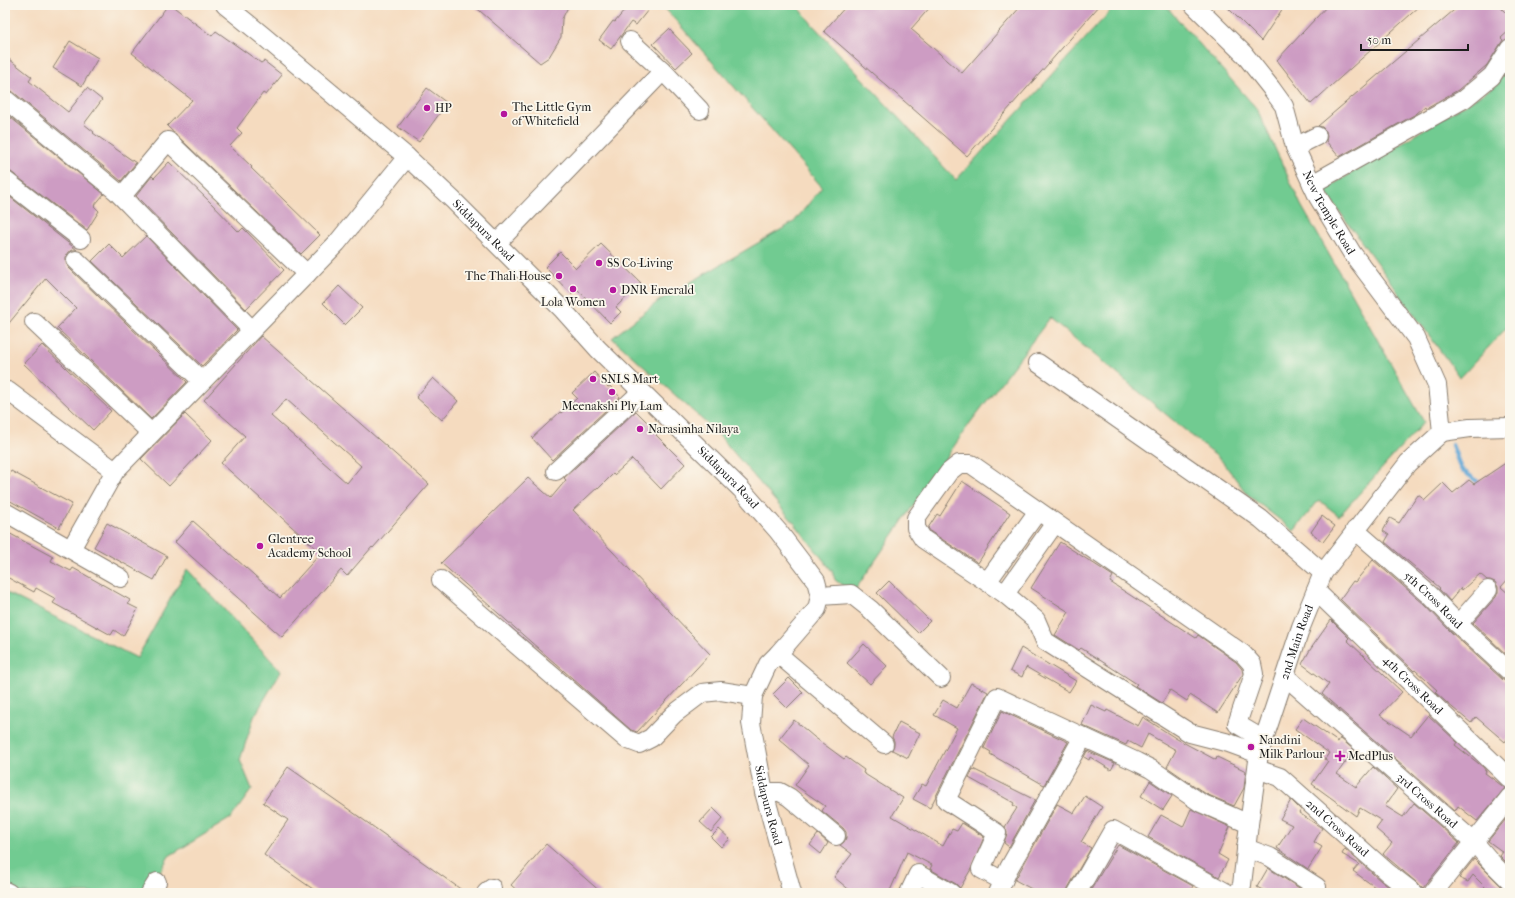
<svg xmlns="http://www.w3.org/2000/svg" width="1515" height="898" font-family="'IM FELL French Canon',serif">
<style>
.grass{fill:#71cb91;stroke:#467456}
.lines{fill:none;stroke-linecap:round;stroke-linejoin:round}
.stream{stroke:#5fa6d5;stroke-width:4.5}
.building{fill:#cd9cc3;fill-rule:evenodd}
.minor-casing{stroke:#887c6e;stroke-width:20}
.minor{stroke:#fff;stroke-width:18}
.poi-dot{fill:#b5179e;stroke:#fbf7ec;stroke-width:1.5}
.labels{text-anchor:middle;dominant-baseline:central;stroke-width:3.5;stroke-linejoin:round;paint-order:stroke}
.poi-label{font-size:12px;fill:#1c1c1c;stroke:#fbf7ec;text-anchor:start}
.street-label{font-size:12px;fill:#1c1c1c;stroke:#fbf7ec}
</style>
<rect width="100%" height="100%" fill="#fbf7ec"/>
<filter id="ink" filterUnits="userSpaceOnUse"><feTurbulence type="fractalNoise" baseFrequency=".025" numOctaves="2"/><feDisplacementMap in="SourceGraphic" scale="8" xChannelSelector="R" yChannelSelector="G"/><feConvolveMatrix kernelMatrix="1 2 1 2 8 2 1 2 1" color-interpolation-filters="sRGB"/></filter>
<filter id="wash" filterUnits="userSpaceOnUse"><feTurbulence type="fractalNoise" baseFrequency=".012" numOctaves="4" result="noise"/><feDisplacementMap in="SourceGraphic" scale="16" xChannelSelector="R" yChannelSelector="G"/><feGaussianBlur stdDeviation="0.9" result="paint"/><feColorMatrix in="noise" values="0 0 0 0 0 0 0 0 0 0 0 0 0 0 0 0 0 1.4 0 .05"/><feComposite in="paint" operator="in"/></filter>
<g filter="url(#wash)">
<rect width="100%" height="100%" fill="#f5dbbf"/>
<!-- grass -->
<g class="grass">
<polygon points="662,5 797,5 812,24 956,180 1116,5 1165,5 1257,109 1301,205 1424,422 1339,516 1319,500 1294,531 1248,495 1221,460 1050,318 970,423 853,593 835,580 832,571 795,524 717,433 612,338 660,300 794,222 822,187"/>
<polygon points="1510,62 1510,324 1460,378 1324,190 1497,85"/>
<polygon points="187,569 281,671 254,717 240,760 252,789 231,818 169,856 148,893 5,893 5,592 137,658"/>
</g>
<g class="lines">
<!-- stream -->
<polyline class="stream" points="1452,445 1461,469 1478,482 1481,486"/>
</g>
<g id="blocks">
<!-- building -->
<g class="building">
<polygon points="168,5 171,5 212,36 216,31 261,63 264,61 282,75 266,95 263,93 237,128 242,133 230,146 252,167 251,168 320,235 301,254 167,126 192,100 132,53"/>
<polygon points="473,5 569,5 562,19 561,37 549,57 540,63"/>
<polygon points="629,5 652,5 636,25 631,22 611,49 599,40 613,21 615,22"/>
<polygon points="847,5 932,5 911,29 962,73 1022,5 1100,5 967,156 824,31"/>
<polygon points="1225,5 1285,5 1261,41"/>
<polygon points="1328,5 1421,5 1311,104 1277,60"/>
<polygon points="1460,5 1498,5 1510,17 1510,30 1501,38 1503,40 1487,65 1458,90 1426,108 1425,106 1416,114 1339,157 1326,141 1327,136 1326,131 1322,127 1318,126"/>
<polygon points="669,29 692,53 676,68 653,44"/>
<polygon points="70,41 98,58 82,86 53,68"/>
<polygon points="5,56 32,77 29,81 68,112 87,88 102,100 84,124 94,132 93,133 136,163 121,181 12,91 5,89"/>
<polygon points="427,88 447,103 419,142 398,127"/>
<polygon points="5,113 104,194 94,206 99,211 87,230 11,172 5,170"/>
<polygon points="169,162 210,202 239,232 243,228 284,270 246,309 136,196 152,176 154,178"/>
<polygon points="5,193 77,250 73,250 69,252 66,257 66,263 69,268 187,382 151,419 57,328 76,308 46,278 5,328"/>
<polygon points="146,236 237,330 202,366 92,261 109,244 123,258"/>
<polygon points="601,244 641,283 616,307 621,312 610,323 577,289 571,294 545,267 560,252 576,268"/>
<polygon points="339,286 362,308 345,325 323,303"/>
<path d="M261 336 429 484 373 548 372 547 347 576 341 570 282 637 175 542 193 521 280 598 321 553 221 463 245 436 204 400ZM286 399 361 466 347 483 271 416Z"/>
<polygon points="42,345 111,411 93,430 24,364"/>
<polygon points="594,372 608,387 610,386 620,397 552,460 532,438 560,412 561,413 577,398 572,393"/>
<polygon points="433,378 458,401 442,420 416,397"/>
<polygon points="636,411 658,433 656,435 685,464 661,489 632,459 614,475 613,474 599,488 598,487 573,510 710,654 637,732 631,730 597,700 441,563 528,478 551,498 566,480 564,478"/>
<polygon points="185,414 212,440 169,486 141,459"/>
<polygon points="1510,460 1510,577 1501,587 1510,595 1510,658 1473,623 1496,597 1498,592 1498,587 1495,582 1490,580 1487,580 1480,574 1462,590 1461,588 1450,601 1439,589 1440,588 1385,542 1389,535 1383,531 1390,518 1399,523 1418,495 1425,500 1443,483 1453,493 1469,480 1474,484"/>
<polygon points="11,471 72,504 59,528 5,498 5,481"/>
<polygon points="962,481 1010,513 978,563 931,532 928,528 937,514 940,516"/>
<polygon points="1322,516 1335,526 1323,542 1311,532"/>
<polygon points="107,523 167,556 154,580 94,547"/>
<polygon points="5,531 53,557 51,561 71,571 73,568 130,600 128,604 138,609 123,636 114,630 111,635 53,603 56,599 36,588 34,592 5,576"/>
<polygon points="1060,542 1113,576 1110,582 1196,638 1198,635 1236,662 1242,669 1243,674 1218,713 1190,695 1187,701 1170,690 1162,703 1135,686 1137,684 1081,648 1079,650 1055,635 1069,612 1031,588"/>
<polygon points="1373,560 1424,604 1451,632 1503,680 1510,682 1510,735 1505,742 1476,717 1471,723 1447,703 1435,692 1437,690 1415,670 1414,671 1340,599 1353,581 1355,582"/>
<polygon points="889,581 930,621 918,633 877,593"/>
<polygon points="1331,620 1349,638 1347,640 1402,692 1380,715 1411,736 1428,715 1457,742 1455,745 1483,767 1486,771 1485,773 1505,788 1477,821 1458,806 1455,811 1322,694 1329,684 1302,664 1310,650"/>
<polygon points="864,644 887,666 870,684 847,663"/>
<polygon points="1021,648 1076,681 1069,692 1026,667 1022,677 1010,671"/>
<polygon points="789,678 803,692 787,708 773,694"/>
<polygon points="971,683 988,692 930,808 913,799 922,784 926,786 957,728 934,715 943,700 957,708"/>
<polygon points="1091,705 1106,712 1107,710 1138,726 1143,717 1177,739 1216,760 1217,757 1246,771 1244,788 1234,806 1206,794 1167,767 1176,750 1148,734 1141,748 1128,741 1126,745 1082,725"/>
<polygon points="1002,711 1068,742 1044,785 990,754 991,752 984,748"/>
<polygon points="1303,718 1338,742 1340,738 1354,750 1337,774 1356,787 1373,767 1397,789 1385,806 1403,817 1414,803 1459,843 1423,888 1383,854 1392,843 1376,829 1382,821 1360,808 1356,816 1312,784 1328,761 1325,759 1329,753 1295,729"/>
<polygon points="794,720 814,737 844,759 846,757 864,770 863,773 903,798 892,816 943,846 952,829 957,831 962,823 984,837 971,869 960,888 956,884 930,869 932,865 907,852 889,893 853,893 834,877 852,854 840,845 844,842 846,838 846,832 843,828 822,811 825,806 795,785 809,765 779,739"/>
<polygon points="899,722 920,733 908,758 892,750 894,745 894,741 892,737"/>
<polygon points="1087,751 1115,763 1111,770 1090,757 1089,760 1084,757"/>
<polygon points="288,767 344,806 466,893 319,893 310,887 264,855 288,820 263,803"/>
<polygon points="973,769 1035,800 1009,847 1004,843 1007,833 1005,827 1017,808 1013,805 1014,803 969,778"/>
<polygon points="1150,781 1172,796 1163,810 1141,796"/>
<polygon points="1085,796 1102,807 1081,842 1091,848 1068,888 1067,893 1039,893 1015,880 1057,804 1074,813"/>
<polygon points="1291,800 1301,810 1299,813 1322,828 1314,842 1322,847 1308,869 1277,848 1292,825 1280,819"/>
<polygon points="713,808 723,818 711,832 700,822"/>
<polygon points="1191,809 1230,827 1218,854 1228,860 1219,877 1148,837 1161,815 1183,827"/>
<polygon points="1510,814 1510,866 1500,856 1503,852 1488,841"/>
<polygon points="719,829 730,839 721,847 711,837"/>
<polygon points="818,834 828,843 821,854 810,845"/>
<polygon points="546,844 602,893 520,893 511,885"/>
<polygon points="1118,845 1193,886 1189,893 1089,893"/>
<polygon points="1345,849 1381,881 1397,893 1383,893 1353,871 1359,864 1342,854"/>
<polygon points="1474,859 1503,888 1510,891 1510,893 1491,893 1473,875 1468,882 1459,878"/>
<polygon points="1268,868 1307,893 1268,893 1257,887"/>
</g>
</g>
</g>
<g filter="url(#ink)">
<use href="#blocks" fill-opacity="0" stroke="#887c6e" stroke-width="1"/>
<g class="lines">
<defs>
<g id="minor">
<path id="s1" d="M225 5 262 35 407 157 453 200 563 310 598 349 741 489 778 531 816 581 820 596 817 609 778 654 768 664 753 696 751 723 764 792 792 893"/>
<path id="s2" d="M1194 5 1244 54 1271 88 1284 106 1295 147 1318 197 1352 253 1416 338 1437 385 1442 432"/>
<polyline points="663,71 700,110"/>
<polyline points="5,99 116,191 252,330"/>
<polyline points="1295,147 1317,136"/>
<polyline points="5,180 81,239"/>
<polyline points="1312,184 1464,99 1492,76 1510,48"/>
<polyline points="122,196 168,141 307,274"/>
<polyline points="497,243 663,71 630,41"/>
<polyline points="76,260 202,381"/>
<polyline points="34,322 151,433"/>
<polyline points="1038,363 1261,519 1323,573"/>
<polyline points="8,391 115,471"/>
<polyline points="1442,432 1470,428 1510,427"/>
<polyline points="556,471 641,392"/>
<polyline points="5,512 121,578"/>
<path id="s3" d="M1355 530 1430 595 1458 624 1510 672"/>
<polyline points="71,549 115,471 337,243 407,157"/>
<polyline points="441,580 626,739 639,744 651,738 674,714 702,693 721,691 753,696"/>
<polyline points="987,582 1038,511"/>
<path id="s4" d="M1316 591 1510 779"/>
<polyline points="1005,594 1055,523"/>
<polyline points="820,596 851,594 870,609 941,678"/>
<polyline points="1458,624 1488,590"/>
<polyline points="778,654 884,744"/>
<path id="s5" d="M1285 676 1474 842 1493 864 1510 881"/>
<polyline points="1259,754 1229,743 1190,733 1045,641 1036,620 1005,594 923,539 916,528 916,518 949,472 959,464 971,464 1243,654 1252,664 1254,674 1237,724 1264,740"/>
<path id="s6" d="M1257 769 1280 777 1388 873 1414 893"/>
<polyline points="764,792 780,792 789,797 836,836"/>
<polyline points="1246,848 1270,857 1317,887"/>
<polyline points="1003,881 981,869 997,833 946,800 997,697 1137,762 1151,769 1201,803 1249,824"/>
<polyline points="5,891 9,893"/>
<polyline points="150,893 157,882"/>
<polyline points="486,893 492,888"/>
<polyline points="909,893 918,874 951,893"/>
<polyline points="998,893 1009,868 1083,737"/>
<polyline points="1077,893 1113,830 1227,893"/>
<path id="s7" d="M1238 893 1242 885 1249 824 1259 754 1301 627 1323 573 1408 463 1442 432"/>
<polyline points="1433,893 1510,797"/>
</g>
</defs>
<!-- minor casing -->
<use href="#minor" class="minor-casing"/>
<!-- minor -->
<use href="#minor" class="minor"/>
</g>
</g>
<!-- markers -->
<g class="poi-dot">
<circle cx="427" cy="108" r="4"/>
<circle cx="504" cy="114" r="4"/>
<circle cx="599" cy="263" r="4"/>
<circle cx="559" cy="276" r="4"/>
<circle cx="573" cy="289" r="4"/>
<circle cx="613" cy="290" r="4"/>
<circle cx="593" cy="379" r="4"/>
<circle cx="612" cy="392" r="4"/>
<circle cx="640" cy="429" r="4"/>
<circle cx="260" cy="546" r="4"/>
<circle cx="1251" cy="747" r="4"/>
<path d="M1338 750h4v4h4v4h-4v4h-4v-4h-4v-4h4z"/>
</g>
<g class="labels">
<!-- poi labels -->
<g class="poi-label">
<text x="512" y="107">The Little Gym<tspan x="512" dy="14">of Whitefield</tspan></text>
<text x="435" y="108">HP</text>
<text x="607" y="263">SS Co-Living</text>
<text x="551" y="276" text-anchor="end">The Thali House</text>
<text x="621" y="290">DNR Emerald</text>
<text x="573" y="302" text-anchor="middle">Lola Women</text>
<text x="601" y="379">SNLS Mart</text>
<text x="612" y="406" text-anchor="middle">Meenakshi Ply Lam</text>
<text x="648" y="429">Narasimha Nilaya</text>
<text x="268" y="539">Glentree<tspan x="268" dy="14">Academy School</tspan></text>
<text x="1259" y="740">Nandini<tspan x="1259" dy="14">Milk Parlour</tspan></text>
<text x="1348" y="756">MedPlus</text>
</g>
<!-- street labels -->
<g class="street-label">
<text stroke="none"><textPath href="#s2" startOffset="252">New Temple Road</textPath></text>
<text stroke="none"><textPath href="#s1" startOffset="343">Siddapura Road</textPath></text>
<text stroke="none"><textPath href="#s1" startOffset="691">Siddapura Road</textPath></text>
<text stroke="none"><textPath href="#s3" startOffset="105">5th Cross Road</textPath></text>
<text stroke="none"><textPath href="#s7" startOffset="259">2nd Main Road</textPath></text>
<text stroke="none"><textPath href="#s4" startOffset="135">4th Cross Road</textPath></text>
<text stroke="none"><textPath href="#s5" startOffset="189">3rd Cross Road</textPath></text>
<text stroke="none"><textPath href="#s1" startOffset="1076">Siddapura Road</textPath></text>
<text stroke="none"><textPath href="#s6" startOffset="101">2nd Cross Road</textPath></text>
</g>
</g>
<!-- margin -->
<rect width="1515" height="898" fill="none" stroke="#fbf7ec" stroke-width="20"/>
<!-- scale -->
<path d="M1361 44v6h107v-6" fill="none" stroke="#1c1c1c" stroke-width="2"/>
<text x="1367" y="44" font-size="12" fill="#1c1c1c" stroke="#fbf7ec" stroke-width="3" paint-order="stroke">50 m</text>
</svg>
